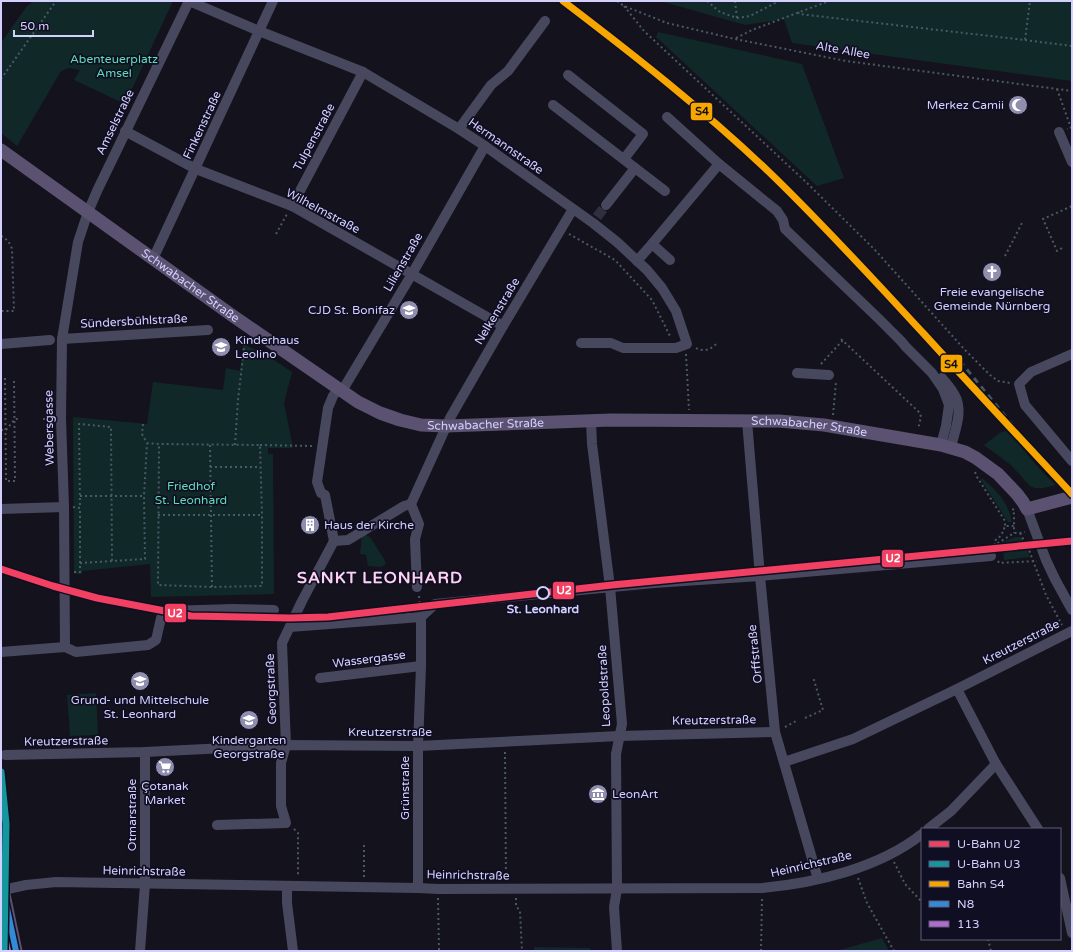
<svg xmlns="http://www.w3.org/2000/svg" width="1073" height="952" font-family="'Varela Round',sans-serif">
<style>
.green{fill:#112828}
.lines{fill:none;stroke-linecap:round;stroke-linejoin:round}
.minor-tunnel{stroke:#312e3f;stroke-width:10;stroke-dasharray:10 5;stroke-linecap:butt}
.path{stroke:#495965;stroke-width:2;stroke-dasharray:2 3;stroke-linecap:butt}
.minor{stroke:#47485e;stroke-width:10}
.major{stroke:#5b5170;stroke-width:13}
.rail{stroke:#405766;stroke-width:3;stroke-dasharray:6 5;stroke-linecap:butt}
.bus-1-casing{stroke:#100e22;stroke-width:9}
.bus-2-casing{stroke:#100e22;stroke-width:9}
.bus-1{stroke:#338bd7;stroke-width:6}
.bus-2{stroke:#b06ccc;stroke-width:6}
.rail-1-casing{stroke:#100e22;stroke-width:10}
.rail-1{stroke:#f7a600;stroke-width:7}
.metro-1-casing{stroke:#100e22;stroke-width:10}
.metro-2-casing{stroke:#100e22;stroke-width:10}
.metro-1{stroke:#f24062;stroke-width:7}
.metro-2{stroke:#13979c;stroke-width:7}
.stop-dot{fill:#100e22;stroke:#d3d0fe;stroke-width:2}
.labels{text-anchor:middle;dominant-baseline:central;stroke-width:3.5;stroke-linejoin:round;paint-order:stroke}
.street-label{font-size:12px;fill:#d3d0fe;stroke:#100e22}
.park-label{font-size:12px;fill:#5ddeb7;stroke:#100e22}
.poi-label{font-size:12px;fill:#d3d0fe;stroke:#100e22}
.stop-label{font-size:12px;font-weight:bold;fill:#d3d0fe;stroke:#100e22}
.district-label{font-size:16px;font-weight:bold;letter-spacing:1px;fill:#fed2f0;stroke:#100e22}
.line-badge{stroke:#100e22;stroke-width:1.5}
.badge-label{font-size:11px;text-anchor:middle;font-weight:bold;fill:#fff}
.pale-badge-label{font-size:11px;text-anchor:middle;font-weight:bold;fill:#111}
</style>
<rect width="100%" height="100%" fill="#14121d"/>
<!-- green -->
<g class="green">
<polygon points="34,1 173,1 125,104 74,80 80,70 69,68 61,71 17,146 1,133 1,43 27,6"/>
<polygon points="660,1 1069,1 1072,6 1072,81 792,43 784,19 745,25"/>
<polygon points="658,32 802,64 844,178 817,186 656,37"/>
<polygon points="243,344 265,354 292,372 284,403 293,448 268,448 268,454 273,454 274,594 151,597 150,564 82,571 82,574 74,574 73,417 147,424 153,382 223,390 226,368 240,371"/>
<path d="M1006 431C1024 448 1037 469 1056 485L1043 488H1035L1030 486 1011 465 984 445 1001 432Z"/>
<path d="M982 478C997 491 1008 502 1012 522H1008L981 480Z"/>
<polygon points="362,533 370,537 384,559 386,564 381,567 368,566 366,555 360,554"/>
<polygon points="1015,537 1021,537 1023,539 1030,557 1004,560 1003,549 998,544"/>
<polygon points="96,693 98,735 70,736 67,695"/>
<polygon points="882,938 889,951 836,951"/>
<polygon points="534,947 590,948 590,951 534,951"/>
</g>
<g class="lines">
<!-- minor-tunnel -->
<polyline class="minor-tunnel" points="597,217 606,205"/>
<!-- path -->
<g class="path">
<polyline points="617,1 624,6 667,23 735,39 846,61 1072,91"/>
<polyline points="707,1 720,12 737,18 750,16 779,1"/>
<polyline points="735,1 737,18"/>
<polyline points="624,6 644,31 807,183 875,250 965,350 990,375 998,381 1010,383"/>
<polyline points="798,12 799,14 1025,40 1030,1"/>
<polyline points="736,38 752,30 829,1"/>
<polyline points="1025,40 1072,46"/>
<polyline points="1,79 56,1"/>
<polyline points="1057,89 1071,128 1067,129"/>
<polyline points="276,234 287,214"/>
<polyline points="569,234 615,260 652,300 671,338"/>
<path d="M1 236C7 239 10 243 12 249L14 311H1"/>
<polyline points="1062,248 1057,251 1043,219 1072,206"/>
<polyline points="1005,256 1022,223"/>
<polyline points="841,339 920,413 921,417 918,429"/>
<path d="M696 348C703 352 711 350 716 344"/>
<polyline points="686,354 689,410"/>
<polyline points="821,364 843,340"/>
<polyline points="5,378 6,481 15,481 14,378"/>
<polyline points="833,415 836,382"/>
<polyline points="43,419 51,419"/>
<polyline points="143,424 142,434 147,443 159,444 260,445 262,515 262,586 212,587 158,585 159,444"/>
<polyline points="1,430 6,430 15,419 20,419"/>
<polyline points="210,445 212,587"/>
<polyline points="235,445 238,400 245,339"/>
<polyline points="260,445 312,446"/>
<polyline points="210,467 260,467"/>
<polyline points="975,472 977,477 1005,521 1005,526"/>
<polyline points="80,496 144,496"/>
<polyline points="73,507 80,508 79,424 111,427 112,561"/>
<polyline points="1014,509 1012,510 1014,514 1014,533"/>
<polyline points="158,515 262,515"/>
<polyline points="1020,533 1029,550 1046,595 1062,625"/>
<path d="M995 545 994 541C1002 536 1002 534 1005 526H1014"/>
<polyline points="995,547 995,545 1014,533 1020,533 1025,532"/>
<polyline points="998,561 999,563 1037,561"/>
<polyline points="80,563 145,559 144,496 147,443"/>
<polyline points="74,572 80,572 80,508"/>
<polyline points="419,596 420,606"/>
<polyline points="805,718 823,710 813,677"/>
<polyline points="785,727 796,721"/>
<polyline points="505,752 506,880"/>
<polyline points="294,829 298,833 298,877"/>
<polyline points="6,850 8,850"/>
<polyline points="894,862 905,884 922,902"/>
<polyline points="364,877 364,842"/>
<polyline points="858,878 867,903 894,951"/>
<polyline points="438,898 439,951"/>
<polyline points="516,898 516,906 520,911 522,951"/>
<polyline points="988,939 991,951"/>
<polyline points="761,951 762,898"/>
</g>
<!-- minor -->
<g class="minor">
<polyline points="189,1 259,31 363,72 459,129 485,146 593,223 617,242 647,270 662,288 676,311 687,344 676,348 623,348 611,343 581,343"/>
<polyline points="568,75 643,134 624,159"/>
<polyline points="553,105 665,191"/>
<polyline points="667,117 719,164 777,211 783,220 785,229 878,318 901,341 906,347 932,373 943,389 949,405 946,426 941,445"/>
<polyline points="459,129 491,85 508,71 545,21"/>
<polyline points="125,131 196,169 292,206 503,326"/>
<polyline points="1059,132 1072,162"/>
<polyline points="606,205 635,168"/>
<polyline points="292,206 363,72"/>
<polyline points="652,244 719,164"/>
<polyline points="153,259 273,1"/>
<polyline points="637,261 652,244 670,260"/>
<polyline points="62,339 208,330"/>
<polyline points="1,344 50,340"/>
<polyline points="1072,354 1031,372 1019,384 1025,405 1072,461"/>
<polyline points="797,373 829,375"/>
<path d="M942 378C946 383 951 388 954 394 964 410 955 430 951 447"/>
<polyline points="342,391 412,274 485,146"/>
<polyline points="591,421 592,444 610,587 622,724 616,754 617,889 614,907 617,951"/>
<polyline points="747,421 760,576 775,732 818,879"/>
<polyline points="1,509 64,507"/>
<polyline points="1027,509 1046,560 1055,579 1072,610"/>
<polyline points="334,541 325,495 321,493 317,482 328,408 333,396 339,388"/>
<polyline points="334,541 348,540 404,506 411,504"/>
<polyline points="417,587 415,539 419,524 411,504 450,418 503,326 573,209"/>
<polyline points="290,627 421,617 435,604 654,583 760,576 991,556"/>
<polyline points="65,647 64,507 61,419 62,339 78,242 88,212 97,191 189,1"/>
<polyline points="1,652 65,647 76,652 148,645 156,640 161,618 168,611 233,609 274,610"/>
<polyline points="320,678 421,666"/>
<polyline points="957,689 996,764 1038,829"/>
<polyline points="5,755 145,752 286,745 418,746 619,736 775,732"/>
<polyline points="784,762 853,739 957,689 1072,631"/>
<polyline points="217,825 286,823 281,806 281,763 286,745 282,643 302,601 334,541"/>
<polyline points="928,829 951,811 996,764"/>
<polyline points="1060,878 1072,933"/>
<polyline points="287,886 287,903 293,951"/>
<polyline points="418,888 418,746 421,666 421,617"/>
<path d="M3 890 26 885 56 882 418 888 438 889 762 888C816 883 879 868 922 834"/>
<polyline points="140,951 145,884 145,752"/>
</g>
<!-- major -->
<g class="major">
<path id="s1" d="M1 150 233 316 358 402 380 413 400 420 421 425 446 426 611 420 779 421 824 425 941 445 965 452 976 458 998 474 1017 494 1023 502 1027 509 1072 497"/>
<polyline points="1,880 16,951"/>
</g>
<!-- rail -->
<polyline class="rail" points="960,361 1052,473"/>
<defs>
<polyline id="bus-1" points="1,880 16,951"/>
<polyline id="bus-2" points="1,919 8,951"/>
</defs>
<!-- bus-1 casing -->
<use href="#bus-1" class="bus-1-casing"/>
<!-- bus-2 casing -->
<use href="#bus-2" class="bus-2-casing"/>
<!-- bus-1 -->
<use href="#bus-1" class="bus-1"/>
<!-- bus-2 -->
<use href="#bus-2" class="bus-2"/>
<defs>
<path id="rail-1" d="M563 1C634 55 704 110 769 172 823 224 873 279 924 334 973 388 1023 441 1072 494"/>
</defs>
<!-- rail-1 casing -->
<use href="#rail-1" class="rail-1-casing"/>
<!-- rail-1 -->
<use href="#rail-1" class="rail-1"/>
<defs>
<polyline id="metro-1" points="1,569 53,586 97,598 191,616 289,618 328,617 612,585 1072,541"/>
<polyline id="metro-2" points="1,772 6,824 4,951"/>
</defs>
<!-- metro-1 casing -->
<use href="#metro-1" class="metro-1-casing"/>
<!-- metro-2 casing -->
<use href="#metro-2" class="metro-2-casing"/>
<!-- metro-1 -->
<use href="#metro-1" class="metro-1"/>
<!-- metro-2 -->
<use href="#metro-2" class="metro-2"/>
</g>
<!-- icons -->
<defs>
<symbol id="mosque-disc" viewBox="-11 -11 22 22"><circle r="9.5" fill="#908eaf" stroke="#100e22"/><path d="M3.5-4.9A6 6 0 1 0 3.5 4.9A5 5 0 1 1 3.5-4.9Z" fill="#fff"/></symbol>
<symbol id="church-disc" viewBox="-11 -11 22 22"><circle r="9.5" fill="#908eaf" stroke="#100e22"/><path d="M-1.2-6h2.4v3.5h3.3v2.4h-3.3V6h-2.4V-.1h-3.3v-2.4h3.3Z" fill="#fff"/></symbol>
<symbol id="school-disc" viewBox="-11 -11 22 22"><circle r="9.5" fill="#908eaf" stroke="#100e22"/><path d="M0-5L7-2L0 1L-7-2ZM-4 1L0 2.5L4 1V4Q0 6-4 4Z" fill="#fff"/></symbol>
<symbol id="building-disc" viewBox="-11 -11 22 22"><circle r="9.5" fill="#908eaf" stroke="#100e22"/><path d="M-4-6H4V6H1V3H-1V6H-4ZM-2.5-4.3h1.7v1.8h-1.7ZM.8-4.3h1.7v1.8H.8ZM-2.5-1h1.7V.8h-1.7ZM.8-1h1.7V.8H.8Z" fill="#fff"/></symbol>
<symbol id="supermarket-disc" viewBox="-11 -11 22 22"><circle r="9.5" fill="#908eaf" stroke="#100e22"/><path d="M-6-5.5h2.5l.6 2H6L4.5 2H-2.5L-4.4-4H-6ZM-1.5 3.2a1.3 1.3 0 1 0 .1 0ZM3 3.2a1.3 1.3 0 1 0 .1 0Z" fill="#fff"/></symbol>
<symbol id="museum-disc" viewBox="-11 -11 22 22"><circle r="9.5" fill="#908eaf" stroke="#100e22"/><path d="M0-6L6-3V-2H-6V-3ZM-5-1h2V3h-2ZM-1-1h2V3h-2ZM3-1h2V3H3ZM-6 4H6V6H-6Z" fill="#fff"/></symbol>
</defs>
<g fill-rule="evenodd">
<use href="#mosque-disc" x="1007" y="94" width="22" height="22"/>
<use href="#church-disc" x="981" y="261" width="22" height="22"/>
<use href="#school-disc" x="398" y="299" width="22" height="22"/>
<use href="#school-disc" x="210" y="336" width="22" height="22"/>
<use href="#building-disc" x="299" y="514" width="22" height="22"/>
<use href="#school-disc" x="129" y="670" width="22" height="22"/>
<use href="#school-disc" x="238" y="709" width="22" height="22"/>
<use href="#supermarket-disc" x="154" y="756" width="22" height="22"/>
<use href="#museum-disc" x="587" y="783" width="22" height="22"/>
</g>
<!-- markers -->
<circle class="stop-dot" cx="543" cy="593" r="6"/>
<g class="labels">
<!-- street labels -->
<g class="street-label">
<text transform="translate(843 50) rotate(10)">Alte Allee</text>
<text transform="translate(115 122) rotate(-64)">Amselstraße</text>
<text transform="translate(202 125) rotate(-65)">Finkenstraße</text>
<text transform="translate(314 137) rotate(-62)">Tulpenstraße</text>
<text transform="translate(506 146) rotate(35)">Hermannstraße</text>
<text transform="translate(323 211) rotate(28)">Wilhelmstraße</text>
<text transform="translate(403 262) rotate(-60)">Lilienstraße</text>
<text stroke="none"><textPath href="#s1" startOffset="233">Schwabacher Straße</textPath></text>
<text transform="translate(497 311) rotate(-59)">Nelkenstraße</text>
<text transform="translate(134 321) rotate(-3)">Sündersbühlstraße</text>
<text stroke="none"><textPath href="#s1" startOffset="569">Schwabacher Straße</textPath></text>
<text stroke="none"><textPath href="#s1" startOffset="893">Schwabacher Straße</textPath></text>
<text transform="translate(49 428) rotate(-91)">Webersgasse</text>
<text transform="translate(1021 642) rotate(-27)">Kreutzerstraße</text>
<text transform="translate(755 654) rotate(-96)">Orffstraße</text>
<text transform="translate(369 659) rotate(-7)">Wassergasse</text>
<text transform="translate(604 686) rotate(-93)">Leopoldstraße</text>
<text transform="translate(271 689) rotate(-92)">Georgstraße</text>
<text transform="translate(714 720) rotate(-1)">Kreutzerstraße</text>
<text x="390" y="732">Kreutzerstraße</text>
<text transform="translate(66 741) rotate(-1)">Kreutzerstraße</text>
<text transform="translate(405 788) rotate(-90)">Grünstraße</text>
<text transform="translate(132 815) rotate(-90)">Otmarstraße</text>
<text transform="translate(811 864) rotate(-13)">Heinrichstraße</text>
<text transform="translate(144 871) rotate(1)">Heinrichstraße</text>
<text transform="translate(468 875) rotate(1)">Heinrichstraße</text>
</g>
<!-- park labels -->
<g class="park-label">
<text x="114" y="59">Abenteuerplatz<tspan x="114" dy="14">Amsel</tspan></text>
<text x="191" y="486">Friedhof<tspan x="191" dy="14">St. Leonhard</tspan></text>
</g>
<!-- poi labels -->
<g class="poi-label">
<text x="1004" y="105" text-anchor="end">Merkez Camii</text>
<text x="992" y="292">Freie evangelische<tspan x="992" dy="14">Gemeinde Nürnberg</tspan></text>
<text x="395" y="310" text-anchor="end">CJD St. Bonifaz</text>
<text x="235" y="340" text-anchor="start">Kinderhaus<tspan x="235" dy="14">Leolino</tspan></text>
<text x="324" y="525" text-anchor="start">Haus der Kirche</text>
<text x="140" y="700">Grund- und Mittelschule<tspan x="140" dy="14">St. Leonhard</tspan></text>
<text x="249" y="740">Kindergarten<tspan x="249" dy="14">Georgstraße</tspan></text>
<text x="165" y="786">Çotanak<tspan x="165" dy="14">Market</tspan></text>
<text x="612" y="794" text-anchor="start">LeonArt</text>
</g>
<!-- stop labels -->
<g class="stop-label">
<text x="543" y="609">St. Leonhard</text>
</g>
<!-- district labels -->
<g class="district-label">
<text x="380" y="578">SANKT LEONHARD</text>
</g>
</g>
<g class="line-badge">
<rect x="690" y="102" width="23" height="19" rx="4" fill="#f7a600"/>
<rect x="940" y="354" width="23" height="19" rx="4" fill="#f7a600"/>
<rect x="881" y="549" width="23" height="19" rx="4" fill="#f24062"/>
<rect x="552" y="581" width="23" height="19" rx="4" fill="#f24062"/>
<rect x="164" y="603" width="23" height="20" rx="4" fill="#f24062"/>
</g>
<g class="badge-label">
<text x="893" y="562">U2</text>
<text x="564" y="594">U2</text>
<text x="175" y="617">U2</text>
</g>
<g class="pale-badge-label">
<text x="702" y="115">S4</text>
<text x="951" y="368">S4</text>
</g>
<!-- border -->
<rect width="1073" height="952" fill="none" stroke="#d3d0fe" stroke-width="4"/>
<!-- legend -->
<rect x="921" y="828" width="140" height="112" fill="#100e22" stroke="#5e5c7a"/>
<rect x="929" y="841" width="20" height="6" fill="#f24062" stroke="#5e5c7a"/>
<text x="957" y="848" font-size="12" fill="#d3d0fe">U-Bahn U2</text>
<rect x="929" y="861" width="20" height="6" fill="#13979c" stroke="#5e5c7a"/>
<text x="957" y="868" font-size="12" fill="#d3d0fe">U-Bahn U3</text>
<rect x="929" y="881" width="20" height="6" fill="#f7a600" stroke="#5e5c7a"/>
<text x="957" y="888" font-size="12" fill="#d3d0fe">Bahn S4</text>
<rect x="929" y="901" width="20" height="6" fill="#338bd7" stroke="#5e5c7a"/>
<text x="957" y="908" font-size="12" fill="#d3d0fe">N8</text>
<rect x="929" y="921" width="20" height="6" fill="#b06ccc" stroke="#5e5c7a"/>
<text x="957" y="928" font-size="12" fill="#d3d0fe">113</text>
<!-- scale -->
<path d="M14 30v6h79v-6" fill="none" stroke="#d3d0fe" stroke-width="2"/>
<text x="20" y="30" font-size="12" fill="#d3d0fe" stroke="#100e22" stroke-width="3" paint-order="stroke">50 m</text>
</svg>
